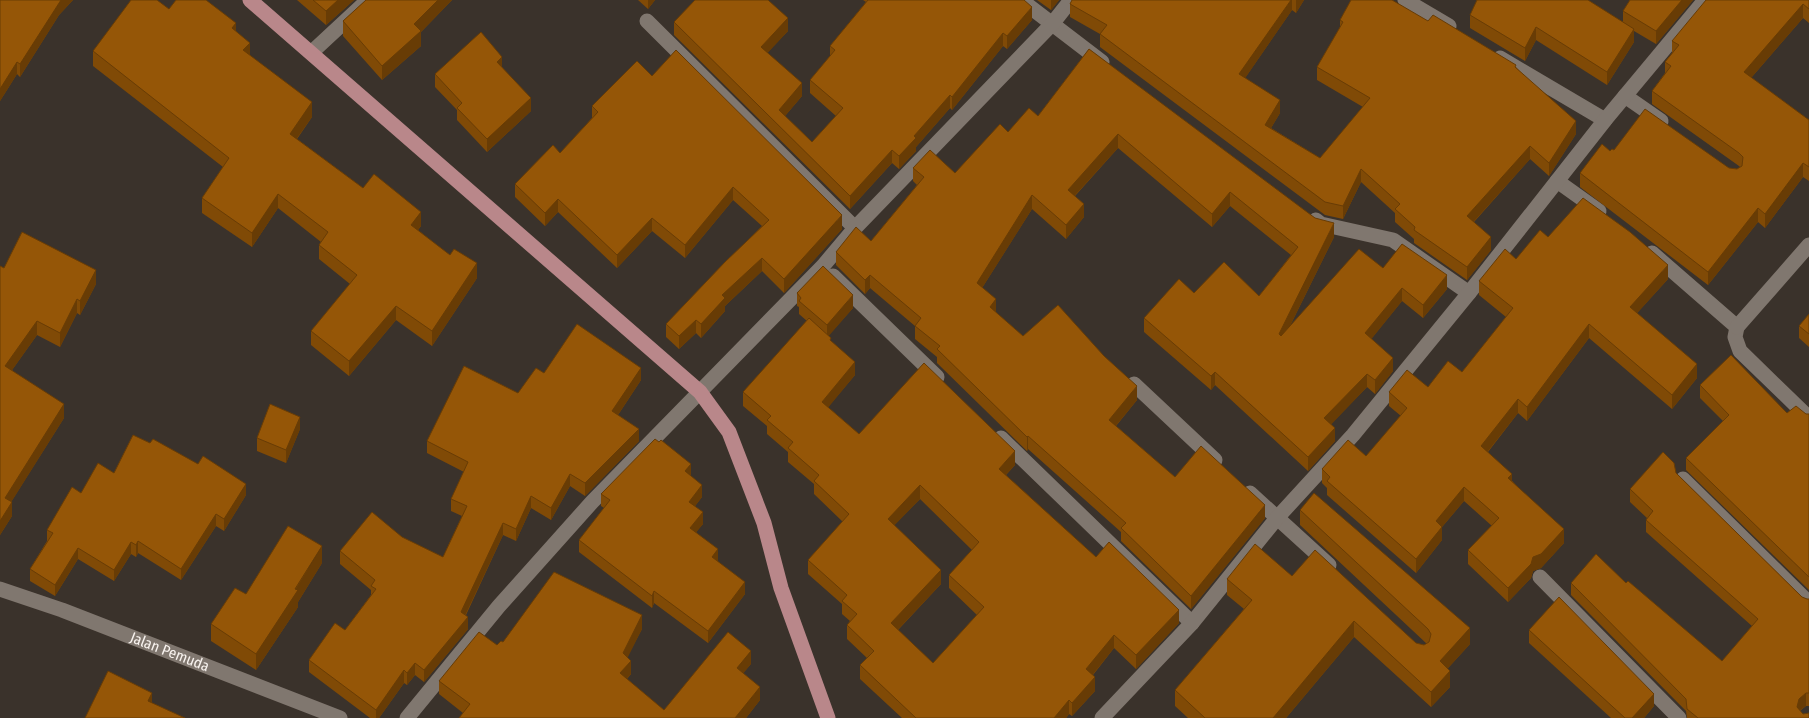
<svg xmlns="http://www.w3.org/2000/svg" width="1809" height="718" font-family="'Fira Sans Condensed',sans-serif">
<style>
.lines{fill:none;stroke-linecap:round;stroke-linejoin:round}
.minor{stroke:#80776f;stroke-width:15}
.major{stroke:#b9878a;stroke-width:15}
.wall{fill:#804a06;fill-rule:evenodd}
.shaded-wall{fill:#683c05}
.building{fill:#955607;stroke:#683c05;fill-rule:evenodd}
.labels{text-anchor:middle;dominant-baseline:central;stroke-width:4.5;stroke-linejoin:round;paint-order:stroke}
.street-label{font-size:15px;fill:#f8f3ef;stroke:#302822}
</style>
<rect width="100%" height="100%" fill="#3a322b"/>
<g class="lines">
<!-- minor -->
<g class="minor">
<polyline points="1021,0 1102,62"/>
<polyline points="1405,0 1449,26"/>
<polyline points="647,21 855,228"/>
<polyline points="312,52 368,0"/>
<polyline points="1500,58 1605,120"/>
<polyline points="1625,96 1661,121"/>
<polyline points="1557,181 1599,211"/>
<polyline points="1316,220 1321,224 1393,240 1469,293"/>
<polyline points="1652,253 1737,327 1735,337 1740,351 1809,418"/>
<polyline points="833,276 937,377"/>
<polyline points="1737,327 1809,245"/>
<polyline points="1134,384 1215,460"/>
<polyline points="1001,438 1192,623"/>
<polyline points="1683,479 1809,603"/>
<polyline points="1250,493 1329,565"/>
<polyline points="1540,577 1679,718"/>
<path id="s1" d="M0 589 62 610 340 718"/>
<polyline points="407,718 499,606 592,502 823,266 855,228 1052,24 1071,0"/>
<polyline points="1102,718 1192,623 1277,518 1353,435 1469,293 1605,120 1705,0"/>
</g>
<!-- major -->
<polyline class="major" points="250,0 700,392 729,432 764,523 781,588 828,718"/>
</g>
<!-- wall -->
<g class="wall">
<polygon points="0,0 73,0 59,15 20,77 17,74 0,101"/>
<polygon points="297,0 354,0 326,25"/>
<polygon points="366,0 452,0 421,32 421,46 382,80 343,36 343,21"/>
<polygon points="638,0 655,0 648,9"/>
<polygon points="863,0 1024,0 1032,20 1007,49 1003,46 952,110 950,108 916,147 916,151 899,169 892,163 850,209 674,35 674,22 788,31 767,53 802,96 785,116 812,142 836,116 810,93 810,80 830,57 830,46 866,2"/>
<polygon points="1037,0 1059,0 1051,10"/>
<polygon points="1072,0 1304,0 1296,13 1292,10 1245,78 1280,113 1271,128 1320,158 1363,107 1317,80 1317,67 1340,28 1340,20 1428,21 1516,67 1576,134 1549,176 1530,159 1474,222 1491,250 1467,280 1414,243 1414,239 1395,222 1395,213 1361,182 1343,219 1325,215 1100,47 1100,34 1070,17 1070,4"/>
<polygon points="1630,0 1693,0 1656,44 1634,31 1634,42 1607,85 1536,40 1525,61 1470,28 1470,15 1623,23 1623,11"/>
<polygon points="1809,0 1809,23 1803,18 1751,78 1809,120 1809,181 1803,177 1765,228 1758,222 1708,285 1580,187 1580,173 1610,151 1614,150 1737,169 1740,167 1739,166 1652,104 1652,91 1665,73 1665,62 1672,53 1672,41"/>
<polygon points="236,32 250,55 312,117 297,139 363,188 421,226 418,230 477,278 432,346 396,320 349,376 311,345 311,331 350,284 319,259 319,245 321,242 278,208 252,247 202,213 202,198 223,167 93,66 93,51"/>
<polygon points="1089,49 1334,237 1290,326 1383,268 1447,289 1423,318 1402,301 1371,339 1393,371 1375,394 1367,387 1331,424 1335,441 1308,471 1215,385 1211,390 1144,332 1144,318 1194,293 1259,296 1291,255 1230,206 1212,227 1118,148 1075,196 1084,217 1066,239 1032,209 982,288 996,313 1023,336 1137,400 1116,426 1175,477 1265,518 1191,609 1121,541 1121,532 1028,449 1027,451 937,363 937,357 915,339 915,326 870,288 865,294 836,265 836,252 871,241 917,185 913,181 913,168 955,173 1008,132 1038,116"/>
<polygon points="502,67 531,111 487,152 457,120 457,110 435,87 435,74"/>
<polygon points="652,76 842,229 784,293 762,271 725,306 725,311 701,338 696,333 679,349 666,337 666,324 762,226 733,200 685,258 652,231 617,268 558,212 545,226 515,197 515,184 560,153 592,118 592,106"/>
<polygon points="1548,237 1668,279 1637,313 1697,378 1672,409 1589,338 1527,421 1518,413 1488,452 1564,543 1541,568 1533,571 1531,578 1508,602 1468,564 1468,550 1492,526 1464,501 1442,527 1442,540 1416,573 1327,495 1327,488 1322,483 1322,469 1366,456 1401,416 1389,406 1389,392 1428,387 1462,372 1506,317 1479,295 1479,281 1516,259"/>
<polygon points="0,266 4,268 96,284 80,315 77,313 60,347 37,335 12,370 64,418 11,502 12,516 0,535"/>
<path d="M797 293 853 308 828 336 831 342 855 375 828 407 859 434 1015 465 1006 475 1096 557 1179 623 1136 669 1114 648 1093 675 1095 691 1072 716 1069 714 1066 718H902L860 679V665L867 658 847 639V625L850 621 842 614V604L808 574V560L843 522 814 494V484L788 462V452L767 434V426L743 406V392L807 321 799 314V307L797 306ZM920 499 972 550 949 575V588L977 615 933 663 898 630 941 584 894 525Z"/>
<polygon points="1809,314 1809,347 1799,338 1799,326"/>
<polygon points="544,373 641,380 618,415 639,441 585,496 570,486 551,520 531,508 516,541 503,535 466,615 468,629 424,682 415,675 407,685 404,683 379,718 370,718 309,672 309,660 345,630 371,595 371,590 340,564 340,551 443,557 462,516 451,511 451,499 464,472 427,453 427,441 518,393"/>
<polygon points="1700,385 1787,413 1809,414 1809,590 1686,470 1686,458 1723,421 1700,398"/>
<polygon points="300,429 286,463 257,451 257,438"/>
<polygon points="114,473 246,495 224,531 216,526 181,580 138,553 136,557 131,554 114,581 78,559 55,596 30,581 30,569 47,541 47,530"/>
<polygon points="1676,473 1802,597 1807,599 1809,599 1809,706 1806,706 1800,711 1803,714 1809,718 1687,718 1686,711 1571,595 1571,583 1626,583 1722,661 1752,626 1646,532 1646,520 1647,518 1630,502 1630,489"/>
<polygon points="691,476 702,497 695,506 703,524 696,532 718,561 717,561 745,594 708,643 654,603 652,608 579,552 579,540 604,508 601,506 601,494"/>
<polygon points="1300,510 1470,644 1448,668 1450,687 1431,707 1354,637 1286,718 1188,718 1175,706 1175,690 1244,609 1227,595 1227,579 1292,576 1416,643 1424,645 1427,644 1300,525"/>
<polygon points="322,563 298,602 298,607 256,670 211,641 211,624 246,594"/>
<polygon points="642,629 627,657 631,674 627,679 664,710 751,664 743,673 760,700 746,718 463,713 439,694 439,681 497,645 503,642"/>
<polygon points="1529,630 1654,706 1644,718 1611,718 1529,643"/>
</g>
<!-- shaded-wall -->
<g class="shaded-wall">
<polygon points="61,0 73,0 59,15 20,77 20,64"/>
<polygon points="338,0 354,0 326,25 326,11"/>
<polygon points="438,0 452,0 421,32 421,46 382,80 382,66 414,24"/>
<polygon points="648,0 655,0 648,9"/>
<polygon points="1051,0 1059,0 1051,10"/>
<polygon points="1291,0 1292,0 1292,10 1239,87 1239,74"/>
<polygon points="1296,0 1304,0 1296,13"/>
<polygon points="1682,0 1693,0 1656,44 1656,31"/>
<polygon points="1803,4 1803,18 1744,86 1744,72"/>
<polygon points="1032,7 1032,20 1007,49 1007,36"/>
<polygon points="788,18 788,31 761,60 761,47"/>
<polygon points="236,23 236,38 232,28"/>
<polygon points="1536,27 1536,40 1525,61 1525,48"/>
<polygon points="1634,29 1634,42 1607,85 1607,72"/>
<polygon points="1003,33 1003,46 952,110 952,97"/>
<polygon points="250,43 250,57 243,50"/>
<polygon points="502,57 502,70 497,62"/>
<polygon points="17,62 17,74 0,101 0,89"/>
<polygon points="802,83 802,96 779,123 779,110"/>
<polygon points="950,95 950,108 916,147 916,151 899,169 899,156 914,136"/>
<polygon points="531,98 531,111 487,152 487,139"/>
<polygon points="1280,100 1280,113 1265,138 1265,125"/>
<polygon points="312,102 312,117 290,148 290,134"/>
<polygon points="1576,121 1576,134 1549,176 1549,163"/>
<polygon points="1118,134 1118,148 1068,203 1068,190"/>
<polygon points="1530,146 1530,159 1467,229 1467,216"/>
<polygon points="892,150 892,163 850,209 850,196"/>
<polygon points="1803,163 1803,177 1765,228 1765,214"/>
<polygon points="1361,169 1361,182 1343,219 1343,206"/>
<polygon points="733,187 733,200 685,258 685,245"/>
<polygon points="1230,192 1230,206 1212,227 1212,214"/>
<polygon points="278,194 278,208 252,247 252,233"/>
<polygon points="1032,195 1032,209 977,296 977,283"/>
<polygon points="558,199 558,212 545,226 545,213"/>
<polygon points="1084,204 1084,217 1066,239 1066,225"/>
<polygon points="1758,208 1758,222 1708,285 1708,272"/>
<polygon points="421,212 421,226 411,239 411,225"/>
<polygon points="842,215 842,229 784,293 784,279"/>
<polygon points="652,218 652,231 617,268 617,255"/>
<polygon points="1334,223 1334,237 1279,348 1279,334"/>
<polygon points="1491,237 1491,250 1467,280 1467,267"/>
<polygon points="762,258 762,271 725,306 725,311 701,338 701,324 722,295"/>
<polygon points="477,263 477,278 432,346 432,331"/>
<polygon points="1668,265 1668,279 1630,321 1630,307"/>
<polygon points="96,270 96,284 80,315 80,301"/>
<polygon points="870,275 870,288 865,294 865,280"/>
<polygon points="1447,275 1447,289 1423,318 1423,305"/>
<polygon points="1402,288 1402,301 1365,347 1365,333"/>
<polygon points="853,295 853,308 827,338 827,325"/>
<polygon points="77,299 77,313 60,347 60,333"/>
<polygon points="996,299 996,313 990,321 990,307"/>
<polygon points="396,306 396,320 349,376 349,361"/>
<polygon points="696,320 696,333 679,349 679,336"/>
<polygon points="37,321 37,335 5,380 5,366"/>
<polygon points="1589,324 1589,338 1527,421 1527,407"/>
<polygon points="1393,358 1393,371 1375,394 1375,380"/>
<polygon points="855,362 855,375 822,415 822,402"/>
<polygon points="1697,364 1697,378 1672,409 1672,395"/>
<polygon points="641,368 641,380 612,424 612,411"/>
<polygon points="1215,372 1215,385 1211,390 1211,376"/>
<polygon points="1367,374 1367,387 1324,432 1324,418"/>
<polygon points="1137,386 1137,400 1109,434 1109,420"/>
<polygon points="1518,399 1518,413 1481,460 1481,446"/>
<polygon points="64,404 64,418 5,512 5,498"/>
<polygon points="300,417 300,429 286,463 286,450"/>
<polygon points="1335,428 1335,441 1308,471 1308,457"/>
<polygon points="639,429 639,441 585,496 585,483"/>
<polygon points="1028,436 1028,449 1027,451 1027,437"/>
<polygon points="1015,451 1015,465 999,482 999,469"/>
<polygon points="691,464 691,476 685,471"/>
<polygon points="570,474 570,486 551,520 551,508"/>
<polygon points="1512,474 1512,488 1508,478"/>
<polygon points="246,484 246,495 224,531 224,519"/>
<polygon points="702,485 702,497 689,514 689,502"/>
<polygon points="920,485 920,499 888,532 888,519"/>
<polygon points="1464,487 1464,501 1442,527 1442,540 1416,573 1416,559 1436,521"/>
<polygon points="531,496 531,508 516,541 516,529"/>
<polygon points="12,502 12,516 0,535 0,521"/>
<polygon points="1265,505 1265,518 1191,609 1191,596"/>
<polygon points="703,512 703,524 690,540 690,528"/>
<polygon points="216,514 216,526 181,580 181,569"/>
<polygon points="503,523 503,535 461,624 461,612"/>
<polygon points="1564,529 1564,543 1541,568 1533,571 1531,578 1508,602 1508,588 1533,557"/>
<polygon points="138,541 138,553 136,557 136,545"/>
<polygon points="131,542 131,554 114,581 114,570"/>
<polygon points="322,546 322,563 298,602 298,607 256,670 256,654"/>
<polygon points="78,548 78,559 55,596 55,585"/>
<polygon points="718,549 718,561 712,569 712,557"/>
<polygon points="941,570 941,584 891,637 891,623"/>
<polygon points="745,582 745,594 708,643 708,631"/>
<polygon points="654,591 654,603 652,608 652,596"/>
<polygon points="1179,610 1179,623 1136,669 1136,655"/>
<polygon points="642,615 642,629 623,667 623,653"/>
<polygon points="468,617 468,629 424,682 424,670"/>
<polygon points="1354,621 1354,637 1286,718 1273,718"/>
<polygon points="1470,628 1470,644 1440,677 1440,661"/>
<polygon points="1114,635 1114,648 1086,683 1086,669"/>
<polygon points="751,651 751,664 737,681 737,668"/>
<polygon points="631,661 631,674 620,686 620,673"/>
<polygon points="415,663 415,675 407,685 407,673"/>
<polygon points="404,670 404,683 379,718 376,718 376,710"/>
<polygon points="1450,671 1450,687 1431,707 1431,692"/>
<polygon points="1095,677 1095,691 1072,716 1072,703"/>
<polygon points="760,687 760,700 746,718 735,718"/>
<polygon points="152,693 152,708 148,701"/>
<polygon points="1806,693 1806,706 1799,711 1797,707 1799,699"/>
<polygon points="1654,694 1654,706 1644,718 1632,718"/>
<polygon points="1069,700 1069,714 1066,718 1054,718"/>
</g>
<!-- building -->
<g class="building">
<polygon points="0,0 61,0 20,64 17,62 0,89"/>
<polygon points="131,0 157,0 169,9 176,0 206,0 236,23 232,28 250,43 243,50 312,102 290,134 363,188 374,174 421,212 411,225 450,255 454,249 477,263 432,331 396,306 349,361 311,331 357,275 319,245 328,232 278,194 252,233 202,198 229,158 93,51"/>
<polygon points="313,0 338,0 326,11"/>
<polygon points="366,0 438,0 414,24 421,31 382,66 343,21"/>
<polygon points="695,0 768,0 788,18 761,47 802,83 779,110 812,142 843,108 810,80 835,50 830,46 868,0 1024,0 1032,7 1007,36 1003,33 952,97 950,95 914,136 916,138 899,156 892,150 850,196 674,22"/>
<polygon points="1072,0 1291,0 1239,74 1280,100 1265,125 1320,158 1370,98 1317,67 1343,22 1340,20 1351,0 1392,0 1428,21 1433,15 1516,65 1515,67 1576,121 1549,163 1530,146 1467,216 1491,237 1467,267 1414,230 1415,227 1395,209 1400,204 1361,169 1343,206 1325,202 1100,34 1107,25 1070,4"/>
<polygon points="1477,0 1588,0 1634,29 1607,72 1536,27 1525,48 1470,15"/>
<polygon points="1630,0 1682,0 1656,31 1623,11"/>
<polygon points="1706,0 1809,0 1809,9 1803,4 1744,72 1809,120 1809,167 1803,163 1765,214 1758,208 1708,272 1580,173 1602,144 1610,151 1612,149 1614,150 1645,109 1729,168 1737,169 1742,166 1743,157 1739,153 1652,91 1671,66 1665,62 1679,45 1672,41"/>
<polygon points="481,32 502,57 497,62 531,98 487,139 457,108 462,103 435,74"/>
<polygon points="1089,49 1315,218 1334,223 1279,334 1281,336 1359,249 1383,268 1402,244 1447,275 1423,305 1402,288 1365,333 1393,358 1375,380 1367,374 1324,418 1335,428 1308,457 1215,372 1211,376 1144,318 1179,279 1194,293 1224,262 1259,296 1298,247 1230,192 1212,214 1118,134 1068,190 1084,204 1066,225 1032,195 977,283 996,299 990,307 1023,336 1058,305 1104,356 1137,386 1109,420 1175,477 1201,446 1265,505 1191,596 1121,528 1126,523 1028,436 1027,437 937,349 940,346 915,326 921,318 870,275 865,280 836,252 856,227 871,241 924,177 913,168 930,150 955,173 1000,124 1008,132 1029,108 1038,116"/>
<polygon points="676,50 842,215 784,279 762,258 722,295 725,298 701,324 696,320 679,336 666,324 725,262 769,220 733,187 685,245 652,218 617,255 558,199 545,213 515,184 553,145 560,153 598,112 592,106 637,61 652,76"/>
<polygon points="1583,198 1630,232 1668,265 1630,307 1697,364 1672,395 1589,324 1527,407 1518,399 1481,446 1512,474 1508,478 1564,529 1541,554 1533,557 1531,564 1508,588 1468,550 1499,518 1464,487 1436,521 1442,527 1416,559 1327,481 1330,477 1322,469 1348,440 1366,456 1407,408 1389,392 1407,370 1428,387 1448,361 1462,372 1513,308 1479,281 1505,249 1516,259 1540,230 1548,237"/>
<polygon points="22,232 96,270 80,301 77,299 60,333 37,321 5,366 64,404 5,498 12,502 0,521 0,266 4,268"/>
<polygon points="823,266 853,295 827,325 799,301 801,298 797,293"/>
<polygon points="1809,314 1809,334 1799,326"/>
<path d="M809 318 831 338 830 340 855 362 822 402 859 434 924 363 1015 451 999 469 1096 557 1109 542 1179 610 1136 655 1114 635 1086 669 1095 677 1072 703 1069 700 1054 718H916L860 665 874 651 847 625 857 614 842 601 847 595 808 560 849 514 814 481 819 475 788 448 793 442 767 420 771 416 743 392ZM920 485 979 542 949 575 984 607 933 663 891 623 941 570 888 519Z"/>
<polygon points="577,324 641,368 612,411 639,429 585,483 570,474 551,508 531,496 516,529 503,523 461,612 468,617 424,670 415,663 407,673 404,670 376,710 309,660 335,623 345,630 376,589 371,586 375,580 340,551 372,512 402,537 443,557 467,506 451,499 468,462 427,441 464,366 518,393 536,368 544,373"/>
<polygon points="1731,355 1787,413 1796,406 1806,414 1809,414 1809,577 1686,458 1729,415 1700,385"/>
<polygon points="270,404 300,417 286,450 257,438"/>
<polygon points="133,435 150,443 153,439 198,464 203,456 246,484 224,519 216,514 181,569 138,541 136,545 131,542 114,570 78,548 55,585 30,569 53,533 47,530 72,487 81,493 98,463 114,473"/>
<polygon points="655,439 659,442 661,440 691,464 685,471 702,485 689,502 703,512 690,528 718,549 712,557 745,582 708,631 654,591 652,596 579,540 610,500 601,494"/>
<polygon points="1663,452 1674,463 1676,473 1802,597 1807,599 1809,599 1809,693 1806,693 1799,699 1797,707 1803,714 1809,713 1809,718 1698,718 1687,709 1686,699 1571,583 1596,554 1626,583 1628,581 1722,661 1758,619 1646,520 1653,511 1630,489"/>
<polygon points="1314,493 1470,628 1440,661 1450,671 1431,692 1354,621 1273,718 1205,718 1175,690 1252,600 1227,579 1255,544 1292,576 1315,550 1416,643 1424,645 1429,642 1431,634 1428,629 1300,510"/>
<polygon points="288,526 322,546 295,589 298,590 256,654 211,624 235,588 246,594"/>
<polygon points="554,572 642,615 623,653 631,661 620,673 664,710 728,632 751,651 737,668 760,687 735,718 459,718 470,704 439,681 479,632 497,645 501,641 503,642"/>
<polygon points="1559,597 1654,694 1632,718 1625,718 1529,630"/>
<polygon points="108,671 152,693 148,701 185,718 85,718"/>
</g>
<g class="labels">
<!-- street labels -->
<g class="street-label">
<text stroke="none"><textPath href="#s1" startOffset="181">Jalan Pemuda</textPath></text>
</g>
</g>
</svg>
